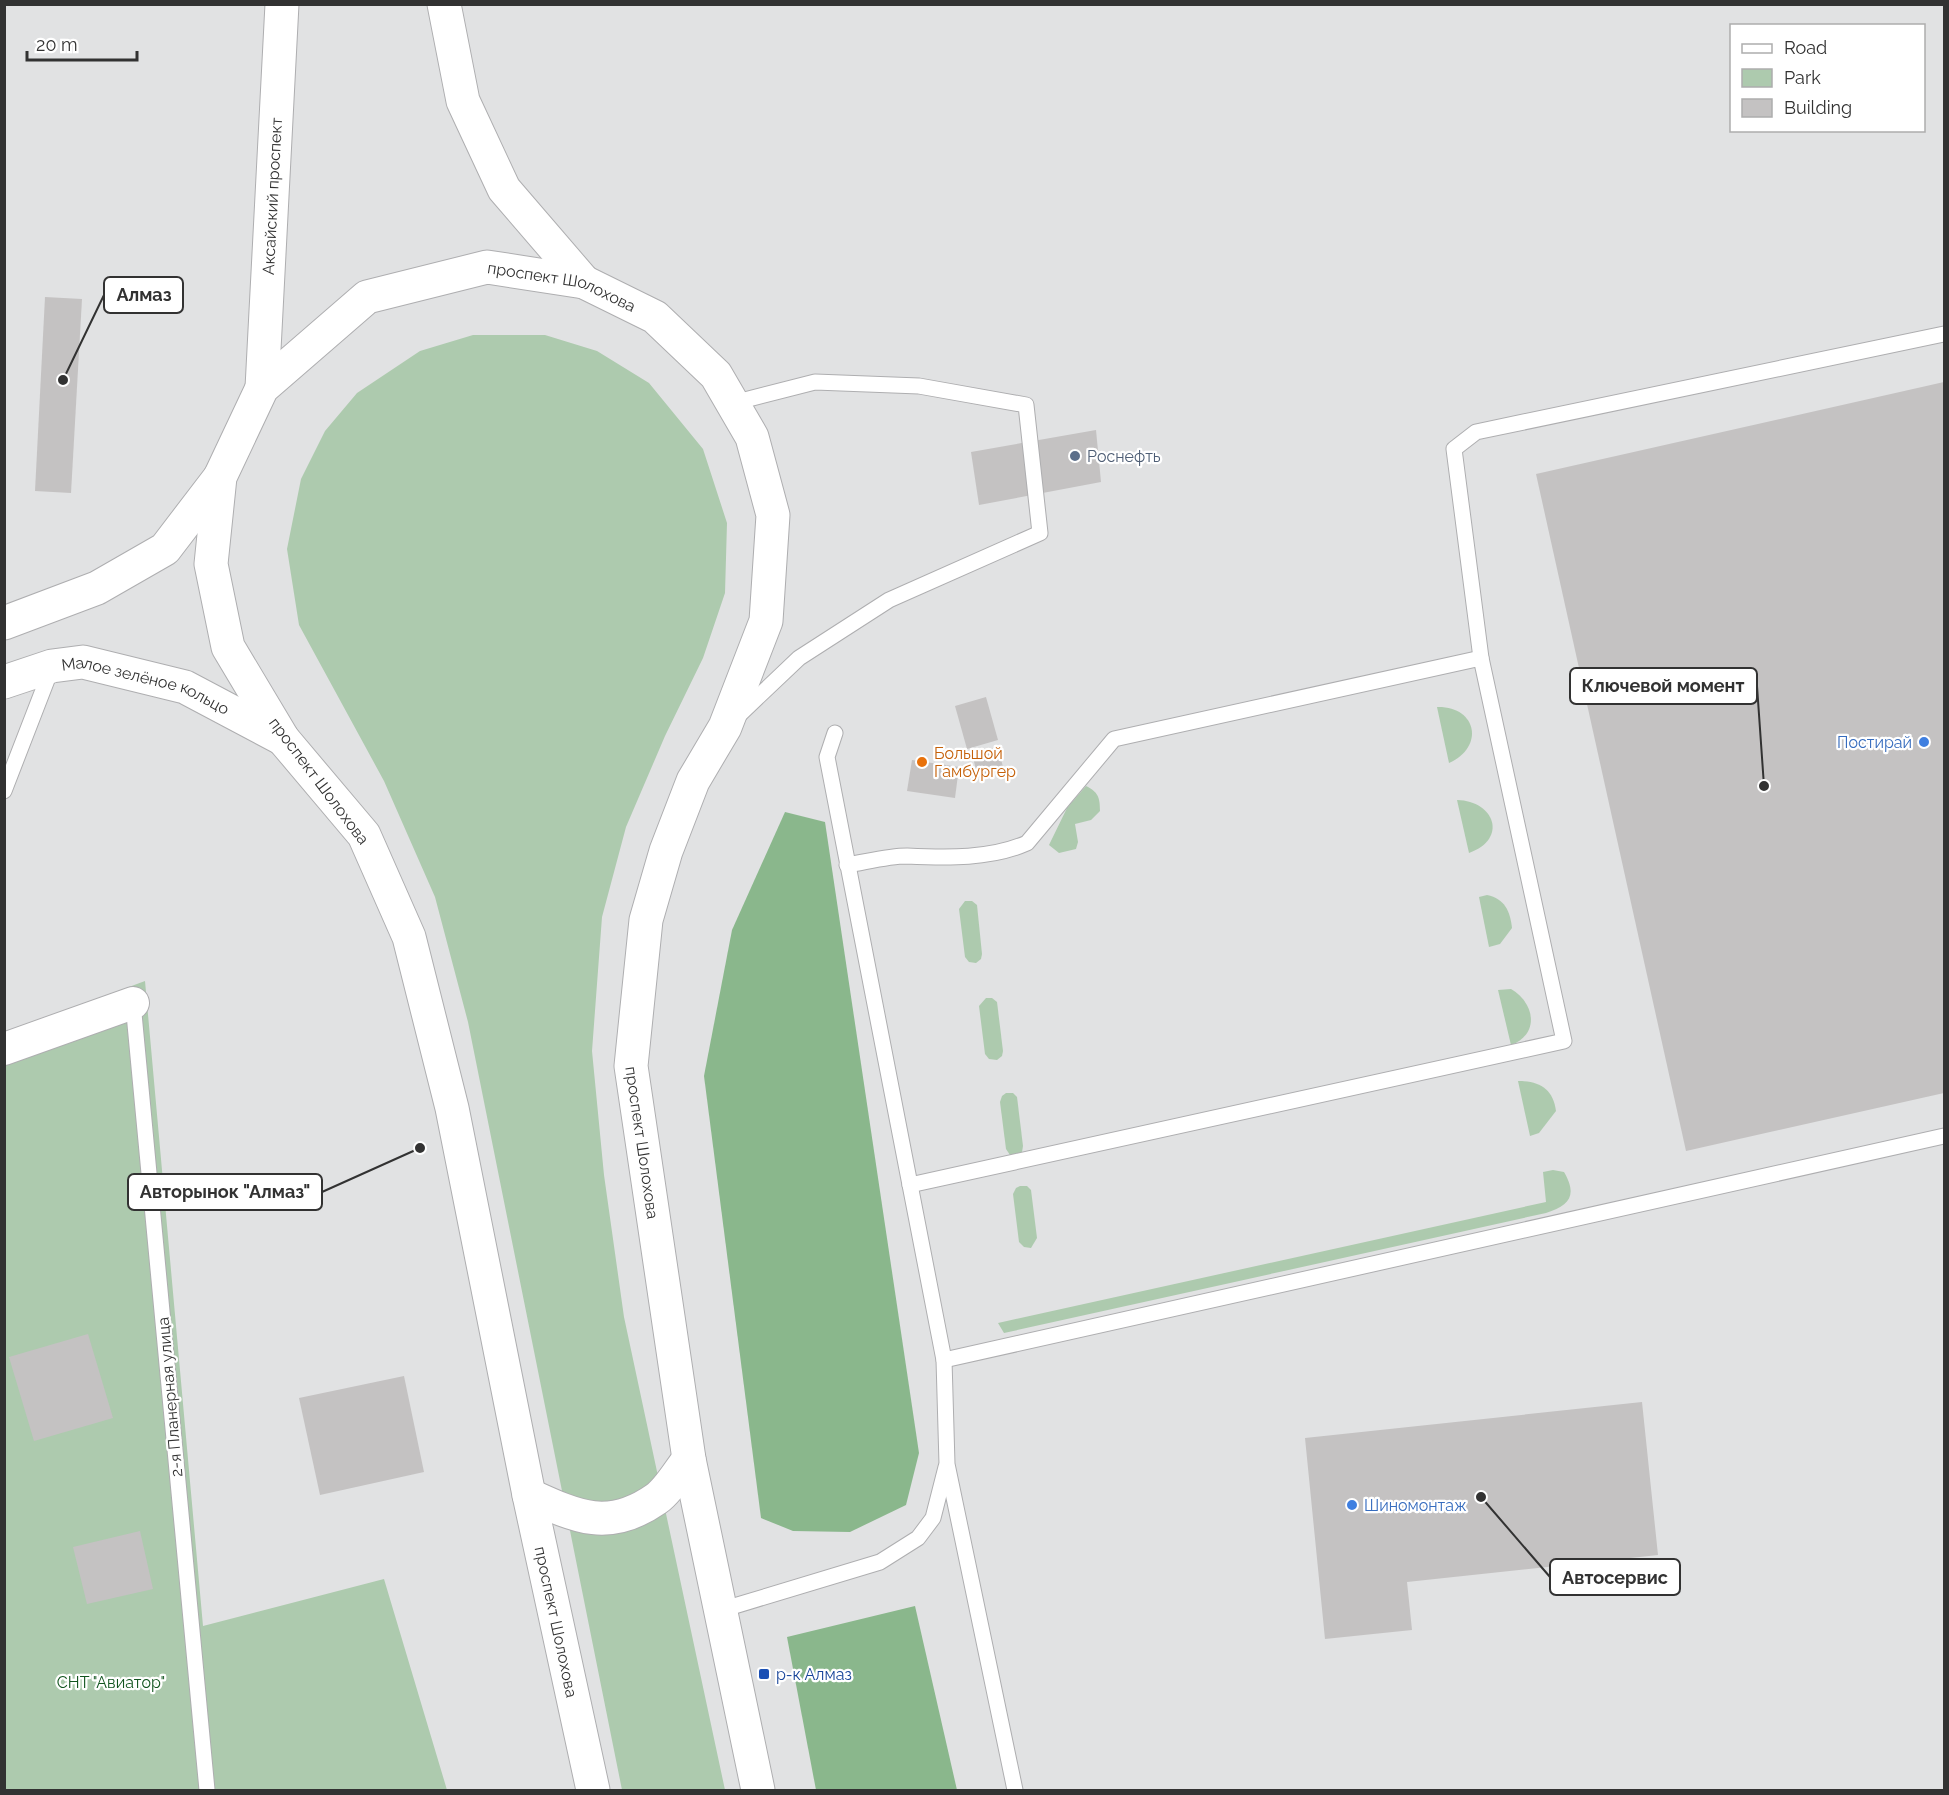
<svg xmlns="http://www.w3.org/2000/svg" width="1949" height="1795" font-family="Raleway,sans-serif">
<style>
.green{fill:#adcaae}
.forest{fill:#8ab78c}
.building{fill:#c4c2c2}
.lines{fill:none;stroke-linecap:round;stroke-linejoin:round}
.lane-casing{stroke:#aeaeb0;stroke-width:17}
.street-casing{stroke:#aeaeb0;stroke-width:34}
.primary-casing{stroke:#aeaeb0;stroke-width:35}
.lane{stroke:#fff;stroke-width:15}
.street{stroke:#fff;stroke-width:32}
.primary{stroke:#fff;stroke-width:33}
.service-dot{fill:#5c6f8a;stroke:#fff;stroke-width:2}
.shop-dot{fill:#3f7fe0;stroke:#fff;stroke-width:2}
.food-dot{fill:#e8710a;stroke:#fff;stroke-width:2}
.transit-dot{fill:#1a4fb4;stroke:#fff;stroke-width:2}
.labels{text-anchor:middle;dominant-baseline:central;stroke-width:4.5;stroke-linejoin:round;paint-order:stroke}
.street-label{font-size:16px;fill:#323232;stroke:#fff}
.service-label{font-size:16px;fill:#4e5e75;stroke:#fff;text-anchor:start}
.shop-label{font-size:16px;fill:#366cbe;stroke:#fff;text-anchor:end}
.food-label{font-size:16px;fill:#c56008;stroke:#fff;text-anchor:start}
.transit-label{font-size:16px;fill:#164399;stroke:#fff;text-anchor:start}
.park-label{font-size:16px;fill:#11541e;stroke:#fff}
.leader{fill:none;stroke:#323232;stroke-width:2}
.callout-dot{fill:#323232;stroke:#fff;stroke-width:2}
.callout{fill:#fff;stroke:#323232;stroke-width:2}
.callout-label{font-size:18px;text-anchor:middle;font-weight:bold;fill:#323232}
</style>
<rect width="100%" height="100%" fill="#e1e2e3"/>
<!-- green -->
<g class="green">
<polygon points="473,335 545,335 597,351 649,383 703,449 727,523 725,593 703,658 665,736 626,827 602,917 592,1051 604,1175 624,1317 725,1790 622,1790 468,1022 435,897 384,781 299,625 287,549 301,479 325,431 357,393 420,351"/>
<path d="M1437 707C1477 706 1485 747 1449 763Z"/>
<path d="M1086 786C1098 792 1100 797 1100 811L1091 820 1075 824 1078 842 1076 849 1059 853 1049 845 1067 808Z"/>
<path d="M1457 800C1495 801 1508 839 1469 853Z"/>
<path d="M1487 895C1505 899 1510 911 1512 928L1500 944 1489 947 1479 897Z"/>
<polygon points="965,901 972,901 977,905 982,954 981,959 976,963 969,962 965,957 959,909"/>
<polygon points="145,981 203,1626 384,1579 447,1790 5,1790 5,1033"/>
<path d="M1511 989C1535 1003 1540 1034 1511 1045L1498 990Z"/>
<polygon points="986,998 992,998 997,1002 1003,1051 1002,1056 997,1060 989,1059 985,1054 979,1006"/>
<path d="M1518 1081C1540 1081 1553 1089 1556 1111L1539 1133 1530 1136Z"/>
<polygon points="1006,1093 1013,1093 1017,1097 1023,1146 1022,1152 1017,1155 1010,1155 1006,1149 1000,1102 1002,1096"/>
<path d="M1553 1170 1564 1172C1578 1196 1569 1205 1546 1213L1004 1333 998 1323 1546 1202 1543 1172Z"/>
<polygon points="1020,1186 1027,1186 1031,1190 1037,1238 1031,1248 1024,1247 1019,1242 1013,1194 1016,1188"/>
</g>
<!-- forest -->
<g class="forest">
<polygon points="785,812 825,822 919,1453 906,1505 850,1532 793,1531 761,1518 704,1076 732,930"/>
<polygon points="915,1606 957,1790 816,1790 787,1637"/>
</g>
<!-- building -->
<g class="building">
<polygon points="45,297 82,299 71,493 35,491"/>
<polygon points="1944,382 1944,1093 1686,1151 1536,474"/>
<polygon points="1096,430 1101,482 979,505 971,452"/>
<polygon points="986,697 998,740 967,749 955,706"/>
<polygon points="998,747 1004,771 978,778 972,753"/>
<polygon points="912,760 959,767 955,798 907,791"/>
<polygon points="88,1334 113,1418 34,1441 9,1357"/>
<polygon points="404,1376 424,1472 320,1495 299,1398"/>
<polygon points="1642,1402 1658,1555 1407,1582 1412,1630 1325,1639 1305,1438"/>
<polygon points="140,1531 153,1589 87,1604 73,1547"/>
</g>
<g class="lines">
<defs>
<g id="lane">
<polyline points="733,403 815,382 919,386 1026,405 1040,533 889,600 799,658 739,715"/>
<polyline points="1481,658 1454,449 1476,432 1944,334"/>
<polyline points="835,733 827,757 944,1360 947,1464 1015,1790"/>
<polyline points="4,791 52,667"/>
<path d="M847 865C866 862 888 856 907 856 947 858 991 859 1027 843L1114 739 1481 658 1564 1041 910 1185"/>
<polyline points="133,1003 207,1790"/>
<polyline points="944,1360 1944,1136"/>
<polyline points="721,1610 880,1562 918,1538 933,1518 946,1467"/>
</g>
<polyline id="street" points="4,1049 133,1003"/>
<g id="primary">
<polyline points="444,4 463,101 504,189 584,282"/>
<path id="s1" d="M262 388 282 4"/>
<polyline points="4,623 97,588 165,549 220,477"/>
<path id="s2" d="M4 682 52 666 83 662 185 687 283 739"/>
<path d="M529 1495C577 1517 609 1532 656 1499 669 1490 679 1471 689 1459"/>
<path id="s3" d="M593 1790 529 1495 452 1108 409 937 364 835 283 739 228 647 211 564 220 477 262 388 367 297 487 267 584 282 655 317 716 375 752 437 773 515 766 621 725 727 693 781 666 851 646 920 631 1066 689 1459 758 1790"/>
</g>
</defs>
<!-- lane casing -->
<use href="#lane" class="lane-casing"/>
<!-- street casing -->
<use href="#street" class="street-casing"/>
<!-- primary casing -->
<use href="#primary" class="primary-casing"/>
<!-- lane -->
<use href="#lane" class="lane"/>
<!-- street -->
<use href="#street" class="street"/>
<!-- primary -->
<use href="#primary" class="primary"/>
</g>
<!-- markers -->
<circle class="service-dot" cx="1075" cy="456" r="6"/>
<g class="shop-dot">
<circle cx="1924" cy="742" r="6"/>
<circle cx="1352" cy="1505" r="6"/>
</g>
<circle class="food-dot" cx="922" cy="762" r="6"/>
<rect class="transit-dot" x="758" y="1668" width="12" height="12" rx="3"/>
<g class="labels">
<!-- street labels -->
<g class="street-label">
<text stroke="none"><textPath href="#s1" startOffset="192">Аксайский проспект</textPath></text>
<text stroke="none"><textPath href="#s3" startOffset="1828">проспект Шолохова</textPath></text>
<text stroke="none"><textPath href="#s2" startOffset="148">Малое зелёное кольцо</textPath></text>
<text transform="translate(319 781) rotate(53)">проспект Шолохова</text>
<text stroke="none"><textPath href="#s3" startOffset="2818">проспект Шолохова</textPath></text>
<text transform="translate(170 1397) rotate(-95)">2-я Планерная улица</text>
<text transform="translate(556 1622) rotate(78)">проспект Шолохова</text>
</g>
<!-- service labels -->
<g class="service-label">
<text x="1087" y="456">Роснефть</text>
</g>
<!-- shop labels -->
<g class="shop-label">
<text x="1912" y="742">Постирай</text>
<text x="1364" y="1505" text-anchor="start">Шиномонтаж</text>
</g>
<!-- food labels -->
<g class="food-label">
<text x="934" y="753">Большой<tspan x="934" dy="18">Гамбургер</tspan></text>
</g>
<!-- transit labels -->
<g class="transit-label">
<text x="776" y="1674">р-к Алмаз</text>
</g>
<!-- park labels -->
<g class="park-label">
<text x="111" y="1682">СНТ "Авиатор"</text>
</g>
</g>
<!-- callouts -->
<path class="leader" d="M63 380L104 295M1764 786L1757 686M420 1148L322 1192M1481 1497L1550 1577"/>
<g class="callout-dot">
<circle cx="63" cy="380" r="6"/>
<circle cx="1764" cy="786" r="6"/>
<circle cx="420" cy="1148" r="6"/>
<circle cx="1481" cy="1497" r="6"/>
</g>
<g class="callout">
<rect x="104" y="277" width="79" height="36" rx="6"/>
<rect x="1570" y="668" width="187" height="36" rx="6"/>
<rect x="128" y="1174" width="194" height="36" rx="6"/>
<rect x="1550" y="1559" width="130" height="36" rx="6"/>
</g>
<g class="callout-label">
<text x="144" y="301">Алмаз</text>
<text x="1663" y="692">Ключевой момент</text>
<text x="225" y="1198">Авторынок "Алмаз"</text>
<text x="1615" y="1584">Автосервис</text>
</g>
<!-- border -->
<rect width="1949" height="1795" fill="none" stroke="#323232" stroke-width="12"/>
<!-- legend -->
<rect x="1730" y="24" width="195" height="108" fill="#ffffff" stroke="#adadad" stroke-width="1.5"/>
<rect x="1742" y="44" width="30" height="9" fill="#ffffff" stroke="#adadad" stroke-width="1.5"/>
<text x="1784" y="54" font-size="18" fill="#323232">Road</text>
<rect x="1742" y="69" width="30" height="18" fill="#adcaae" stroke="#adadad" stroke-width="1.5"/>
<text x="1784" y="84" font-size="18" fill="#323232">Park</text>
<rect x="1742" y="99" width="30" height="18" fill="#c4c2c2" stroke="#adadad" stroke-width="1.5"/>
<text x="1784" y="114" font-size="18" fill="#323232">Building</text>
<!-- scale -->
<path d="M27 51v9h110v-9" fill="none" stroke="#323232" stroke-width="3"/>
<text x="36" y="51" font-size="18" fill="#323232" stroke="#ffffff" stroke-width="4.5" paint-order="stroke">20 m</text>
</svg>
